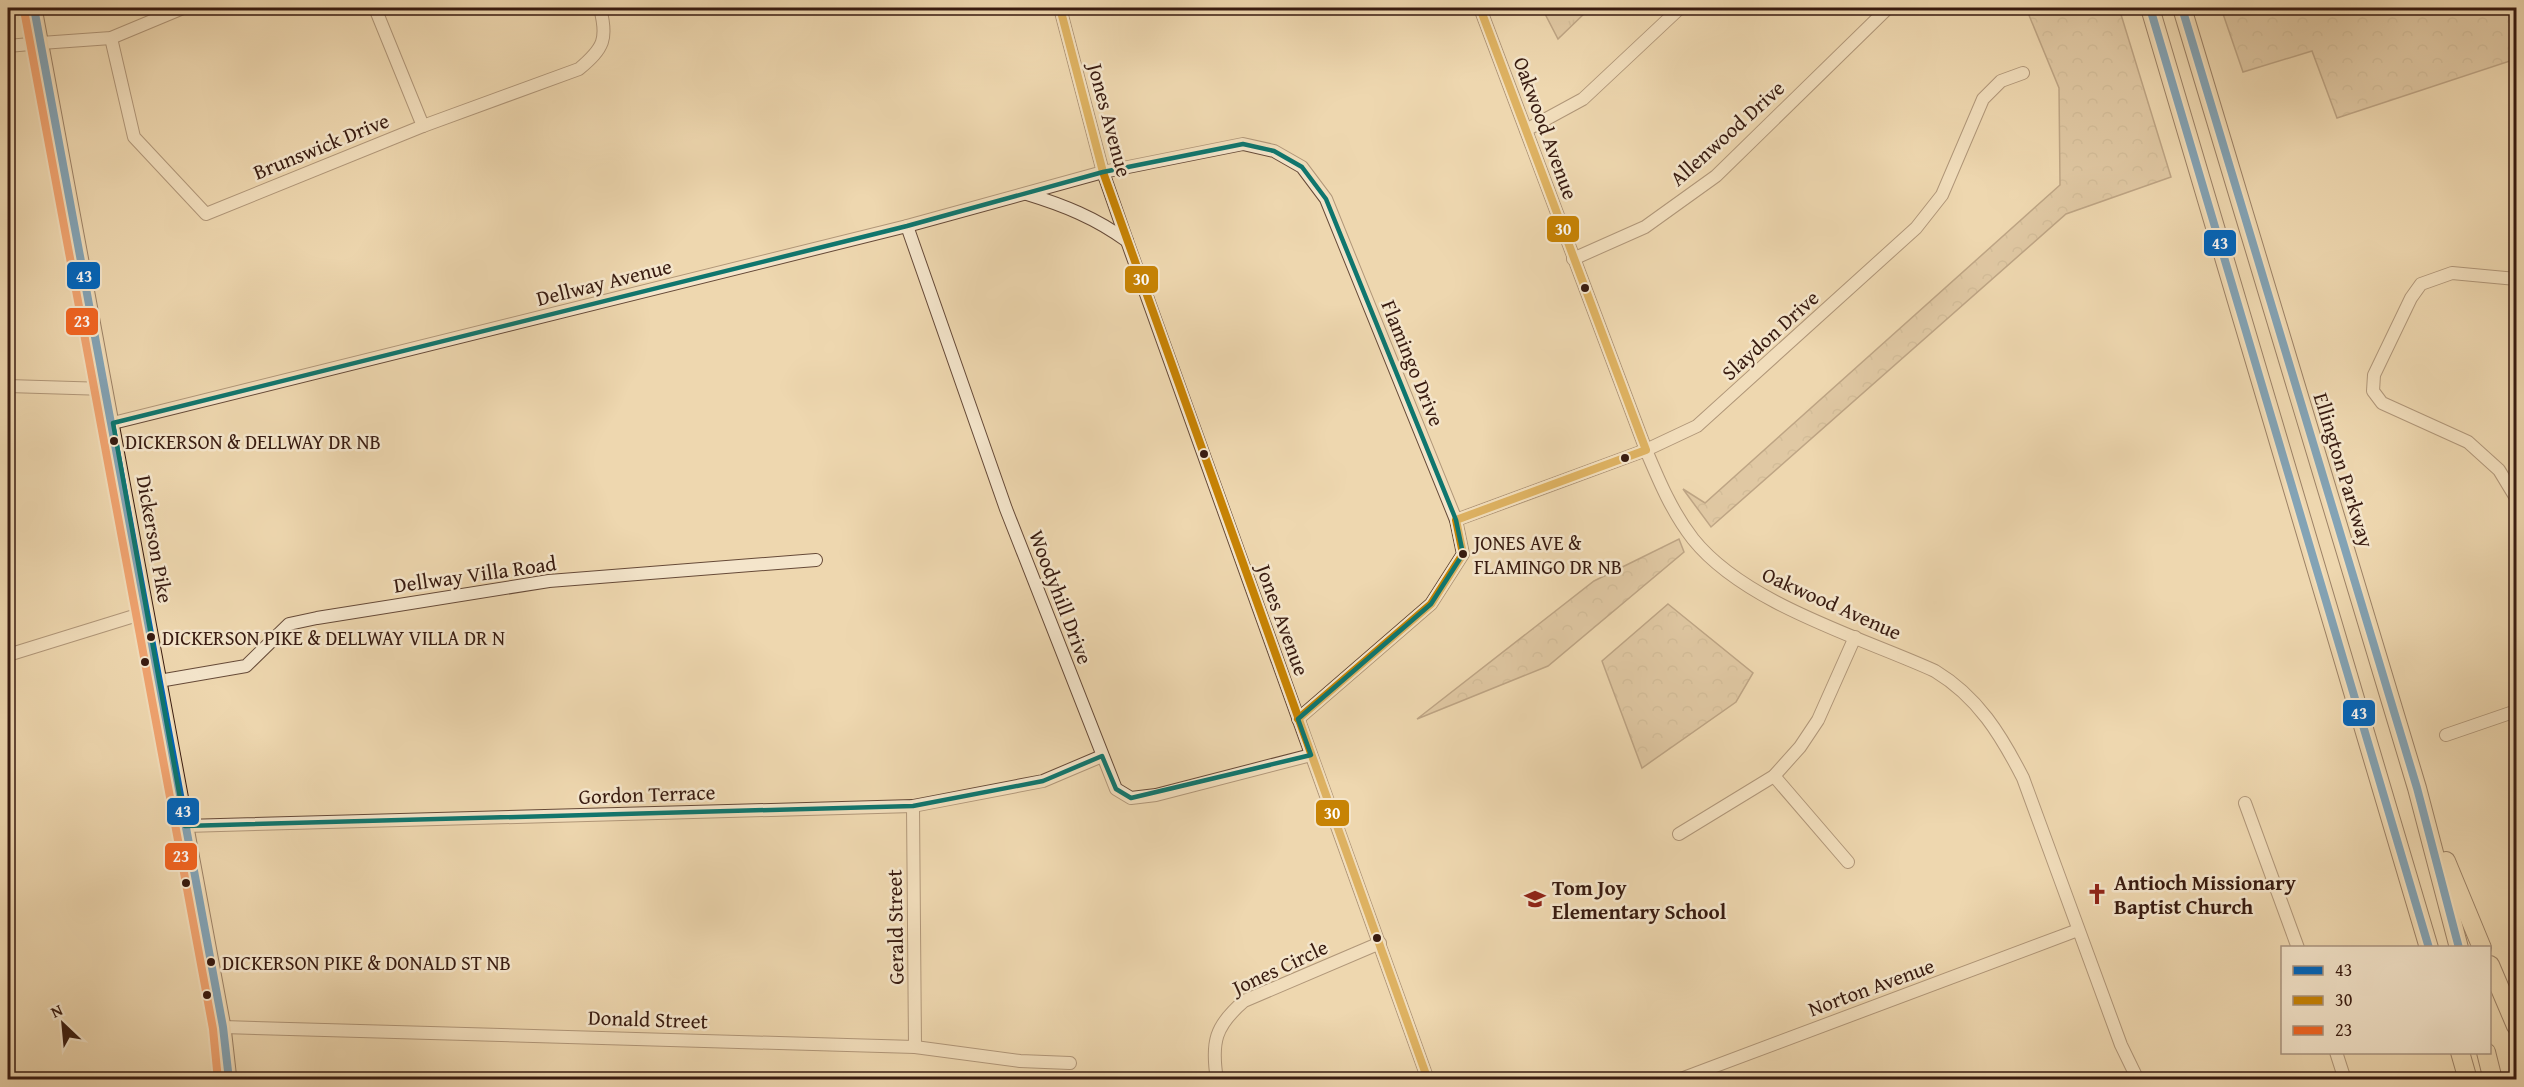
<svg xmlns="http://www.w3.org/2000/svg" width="2524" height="1087" font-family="'Gentium Book Plus',serif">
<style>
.forest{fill:url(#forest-crowns);stroke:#846952;stroke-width:1.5}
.park{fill:url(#park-tufts);stroke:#846952;stroke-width:1.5}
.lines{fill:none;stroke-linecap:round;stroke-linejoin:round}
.minor-casing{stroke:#664a38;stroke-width:14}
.major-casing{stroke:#381b10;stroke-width:17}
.highway-casing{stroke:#381b10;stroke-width:20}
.minor{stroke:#f4e5cb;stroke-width:12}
.major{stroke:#eed7af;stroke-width:15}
.highway{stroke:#eed7af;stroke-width:18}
.bus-1-casing{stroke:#f4e5cb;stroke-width:12}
.bus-2-casing{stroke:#f4e5cb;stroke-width:12}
.bus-3-casing{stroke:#f4e5cb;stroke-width:12}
.bus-1{stroke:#0065bd;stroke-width:8}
.bus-2{stroke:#c78304;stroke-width:8}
.bus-3{stroke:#f26522;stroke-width:8}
.marked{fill:none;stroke:#0f766e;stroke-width:4.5;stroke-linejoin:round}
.bus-dot{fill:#381b10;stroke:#f4e5cb;stroke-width:2}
.labels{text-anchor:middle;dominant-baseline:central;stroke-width:5;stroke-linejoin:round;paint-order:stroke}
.bus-label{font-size:20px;fill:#381b10;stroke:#f4e5cb;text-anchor:start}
.street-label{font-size:21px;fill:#381b10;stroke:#f4e5cb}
.poi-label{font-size:21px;font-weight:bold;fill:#381b10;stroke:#f4e5cb;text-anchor:start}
.line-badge{stroke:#f4e5cb;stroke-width:2}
.badge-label{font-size:16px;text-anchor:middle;font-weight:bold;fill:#fff}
</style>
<defs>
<pattern id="forest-crowns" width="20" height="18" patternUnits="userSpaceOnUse" patternTransform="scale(1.5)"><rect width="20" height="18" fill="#cfb794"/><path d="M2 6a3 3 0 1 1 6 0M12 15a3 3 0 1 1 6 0" fill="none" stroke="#b29d7f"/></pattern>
<pattern id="park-tufts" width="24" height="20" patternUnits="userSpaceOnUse" patternTransform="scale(1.5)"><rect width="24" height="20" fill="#cfb794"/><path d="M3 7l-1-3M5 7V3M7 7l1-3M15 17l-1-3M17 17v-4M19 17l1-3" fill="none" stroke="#b29d7f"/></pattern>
</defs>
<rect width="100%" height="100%" fill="#eed7af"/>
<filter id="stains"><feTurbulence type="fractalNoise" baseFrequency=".00333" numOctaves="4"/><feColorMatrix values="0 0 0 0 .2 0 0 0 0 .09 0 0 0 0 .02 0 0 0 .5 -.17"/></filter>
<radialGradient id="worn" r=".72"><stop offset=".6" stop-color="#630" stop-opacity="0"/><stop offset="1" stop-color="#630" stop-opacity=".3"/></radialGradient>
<!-- forest -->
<g class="forest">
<polygon points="2026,8 2119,8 2171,177 2066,214 1711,527 1683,489 1705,503 2060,185 2059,88"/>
<polygon points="2221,8 2516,8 2516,59 2337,118 2312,51 2243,72"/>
<polygon points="1679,539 1684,552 1548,666 1417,719 1594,581"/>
<polygon points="1668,604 1753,673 1736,702 1642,768 1602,661"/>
</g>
<!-- park -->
<polygon class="park" points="1542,8 1590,8 1558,39"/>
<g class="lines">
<defs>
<g id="minor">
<polyline points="375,8 423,126"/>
<polyline points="1060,8 1103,172 1127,241 1428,1080"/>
<path d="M1480 8 1646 450C1659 481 1672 512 1693 539 1745 604 1860 637 1935 671 1978 697 2001 735 2023 778L2121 1045 2138 1080"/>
<path d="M111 38 134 137 206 214 423 126 579 69C604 48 608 39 600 8"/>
<polyline points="41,43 111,38 183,8"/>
<polyline points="8,46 41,43"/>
<polyline points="1526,130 1583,99 1680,8"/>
<path d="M1027 194C1063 205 1096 218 1127 241"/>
<polyline points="907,226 1006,509 1116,789 1131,798 1156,795 1311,755"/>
<polyline points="1573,259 1645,227 1716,176 1888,8"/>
<polyline points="2516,279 2452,273 2421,284 2411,298 2374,375 2373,391 2382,403 2468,442 2499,470 2516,498"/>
<polyline points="8,386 106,389"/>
<polyline points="113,423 907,226 1103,172 1243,144 1274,151 1302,167 1326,199 1456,520 1463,554 1431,604 1298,719"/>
<polyline points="1456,520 1646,450 1697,426 1916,228 1942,195 1983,99 2001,81 2023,73"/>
<polyline points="8,655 147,612"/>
<polyline points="159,681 246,666 289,624 317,618 549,581 816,560"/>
<polyline points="2446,735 2516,711"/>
<polyline points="1774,776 1848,862"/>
<polyline points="2245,803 2298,948"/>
<polyline points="913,806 915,1047"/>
<polyline points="185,826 913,806 1043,781 1102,756"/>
<polyline points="1679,834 1774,776 1800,747 1818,720 1855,637"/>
<polyline points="223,1027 915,1047 1020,1061 1070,1063"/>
<polyline points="2336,1052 2345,1080"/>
<path d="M1217 1080C1211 1042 1215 1026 1244 1001L1380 943"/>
<polyline points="1678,1080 2078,930"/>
</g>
<polyline id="major" points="34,8 223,1027 229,1080"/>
<g id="highway">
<polyline points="2150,8 2429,948"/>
<polyline points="2182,8 2417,788 2459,948"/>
<polyline points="2446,861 2482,948"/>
<polyline points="2490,965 2516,1026"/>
<polyline points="2460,1052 2468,1080"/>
<polyline points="2486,1052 2493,1080"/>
</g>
</defs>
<!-- minor casing -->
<use href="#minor" class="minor-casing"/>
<!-- major casing -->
<use href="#major" class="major-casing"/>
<!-- highway casing -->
<use href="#highway" class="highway-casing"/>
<!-- minor -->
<use href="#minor" class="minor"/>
<!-- major -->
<use href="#major" class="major"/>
<!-- highway -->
<use href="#highway" class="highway"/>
<defs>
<g id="bus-1">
<polyline points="34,8 223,1027 229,1080"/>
<polyline points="2150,8 2429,948"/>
<polyline points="2182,8 2417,788 2459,948"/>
</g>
<g id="bus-2">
<polyline points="1060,8 1103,172 1428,1080"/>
<polyline points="1298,719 1431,604 1463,554 1456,520 1646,450 1480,8"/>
</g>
<polyline id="bus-3" points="24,10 213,1029 218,1080"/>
</defs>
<!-- bus-1 casing -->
<use href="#bus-1" class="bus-1-casing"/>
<!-- bus-2 casing -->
<use href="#bus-2" class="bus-2-casing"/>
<!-- bus-3 casing -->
<use href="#bus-3" class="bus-3-casing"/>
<!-- bus-1 -->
<use href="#bus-1" class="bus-1"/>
<!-- bus-2 -->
<use href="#bus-2" class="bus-2"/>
<!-- bus-3 -->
<use href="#bus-3" class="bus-3"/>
</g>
<!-- marked area -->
<path d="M0 0H2524V1087H0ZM1243 144 1274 151 1302 167 1326 199 1456 520 1463 554 1431 604 1298 719 1311 755 1131 798 1116 789 1102 756 1043 781 913 806 185 826 113 423 907 226 1103 172Z" fill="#eed7af" fill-opacity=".55" fill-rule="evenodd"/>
<path class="marked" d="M1243 144 1274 151 1302 167 1326 199 1456 520 1463 554 1431 604 1298 719 1311 755 1131 798 1116 789 1102 756 1043 781 913 806 185 826 113 423 907 226 1103 172Z"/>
<!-- icons -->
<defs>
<symbol id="church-bare" viewBox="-9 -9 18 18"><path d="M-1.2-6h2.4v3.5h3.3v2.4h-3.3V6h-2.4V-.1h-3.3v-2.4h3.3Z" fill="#8f2418" stroke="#f4e5cb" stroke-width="2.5" paint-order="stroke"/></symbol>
<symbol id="school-bare" viewBox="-9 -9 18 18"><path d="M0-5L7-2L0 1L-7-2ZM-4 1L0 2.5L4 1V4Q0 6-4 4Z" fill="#8f2418" stroke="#f4e5cb" stroke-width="2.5" paint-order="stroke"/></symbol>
</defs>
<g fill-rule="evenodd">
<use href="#church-bare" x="2082" y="879" width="30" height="30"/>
<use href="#school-bare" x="1520" y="884" width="30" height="30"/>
</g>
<!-- markers -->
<g class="bus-dot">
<circle cx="1585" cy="288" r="5"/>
<circle cx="114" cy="441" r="5"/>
<circle cx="1204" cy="454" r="5"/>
<circle cx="1625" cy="458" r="5"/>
<circle cx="1463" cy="554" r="5"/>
<circle cx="151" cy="637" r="5"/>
<circle cx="145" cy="662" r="5"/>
<circle cx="186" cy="883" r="5"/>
<circle cx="1377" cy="938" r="5"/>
<circle cx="211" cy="962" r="5"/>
<circle cx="207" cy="995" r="5"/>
</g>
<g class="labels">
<!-- bus labels -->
<g class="bus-label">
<text x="125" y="441">DICKERSON &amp; DELLWAY DR NB</text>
<text x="1474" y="542">JONES AVE &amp;<tspan x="1474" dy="24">FLAMINGO DR NB</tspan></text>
<text x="162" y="637">DICKERSON PIKE &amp; DELLWAY VILLA DR N</text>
<text x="222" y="962">DICKERSON PIKE &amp; DONALD ST NB</text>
</g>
<!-- street labels -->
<g class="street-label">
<text transform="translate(1110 120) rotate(75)">Jones Avenue</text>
<text transform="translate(1546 128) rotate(70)">Oakwood Avenue</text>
<text transform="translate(1727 133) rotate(-42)">Allenwood Drive</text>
<text transform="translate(321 146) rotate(-22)">Brunswick Drive</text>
<text transform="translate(604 282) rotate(-14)">Dellway Avenue</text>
<text transform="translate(1770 335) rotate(-42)">Slaydon Drive</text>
<text transform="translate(1413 363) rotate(68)">Flamingo Drive</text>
<text transform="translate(2344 470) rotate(73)">Ellington Parkway</text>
<text transform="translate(155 539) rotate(80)">Dickerson Pike</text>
<text transform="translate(475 574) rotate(-8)">Dellway Villa Road</text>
<text transform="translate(1061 597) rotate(69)">Woodyhill Drive</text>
<text transform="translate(1832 603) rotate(24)">Oakwood Avenue</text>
<text transform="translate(1283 620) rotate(70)">Jones Avenue</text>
<text transform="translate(647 794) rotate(-2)">Gordon Terrace</text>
<text transform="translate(895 927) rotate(-91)">Gerald Street</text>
<text transform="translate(1280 967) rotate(-25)">Jones Circle</text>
<text transform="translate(1871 987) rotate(-20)">Norton Avenue</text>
<text transform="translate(648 1019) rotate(2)">Donald Street</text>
</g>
<!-- poi labels -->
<g class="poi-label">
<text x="2114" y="882">Antioch Missionary<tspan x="2114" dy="24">Baptist Church</tspan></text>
<text x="1552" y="887">Tom Joy<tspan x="1552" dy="24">Elementary School</tspan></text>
</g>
</g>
<g class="line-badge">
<rect x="1546" y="215" width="34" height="28" rx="6" fill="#c78304"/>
<rect x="2203" y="229" width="34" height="28" rx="6" fill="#0065bd"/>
<rect x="66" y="261" width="35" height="29" rx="6" fill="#0065bd"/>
<rect x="1124" y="265" width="35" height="29" rx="6" fill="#c78304"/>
<rect x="65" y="307" width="34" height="29" rx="6" fill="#f26522"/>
<rect x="2342" y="699" width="34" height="28" rx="6" fill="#0065bd"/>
<rect x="166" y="797" width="34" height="29" rx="6" fill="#0065bd"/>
<rect x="1315" y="799" width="35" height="28" rx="6" fill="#c78304"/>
<rect x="164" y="842" width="34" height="29" rx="6" fill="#f26522"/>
</g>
<g class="badge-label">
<text x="1563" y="235">30</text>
<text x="2220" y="249">43</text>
<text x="84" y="282">43</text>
<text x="1141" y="285">30</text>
<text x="82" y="327">23</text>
<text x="2359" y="719">43</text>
<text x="183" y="817">43</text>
<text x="1332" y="819">30</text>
<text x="181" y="862">23</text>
</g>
<!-- margin -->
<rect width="2524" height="1087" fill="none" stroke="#eed7af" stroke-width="30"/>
<rect x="9" y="9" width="2506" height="1069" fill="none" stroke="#381b10" stroke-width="3"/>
<rect x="15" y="15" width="2494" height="1057" fill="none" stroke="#381b10" stroke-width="1.5"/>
<!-- legend -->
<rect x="2281" y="946" width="210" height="108" fill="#f4e5cb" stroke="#a99480" stroke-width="1.5"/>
<rect x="2293" y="966" width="30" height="9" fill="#0065bd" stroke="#a99480" stroke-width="1.5"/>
<text x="2335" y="976" font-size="18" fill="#381b10">43</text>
<rect x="2293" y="996" width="30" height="9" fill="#c78304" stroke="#a99480" stroke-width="1.5"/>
<text x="2335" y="1006" font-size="18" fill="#381b10">30</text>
<rect x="2293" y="1026" width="30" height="9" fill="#f26522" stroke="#a99480" stroke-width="1.5"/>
<text x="2335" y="1036" font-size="18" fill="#381b10">23</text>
<!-- north arrow -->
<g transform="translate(63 1024) rotate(334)" stroke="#f4e5cb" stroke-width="4.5" paint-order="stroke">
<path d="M0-4.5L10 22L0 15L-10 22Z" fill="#381b10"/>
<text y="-9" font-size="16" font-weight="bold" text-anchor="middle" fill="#381b10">N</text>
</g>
<rect width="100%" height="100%" filter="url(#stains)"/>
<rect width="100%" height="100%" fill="url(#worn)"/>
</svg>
